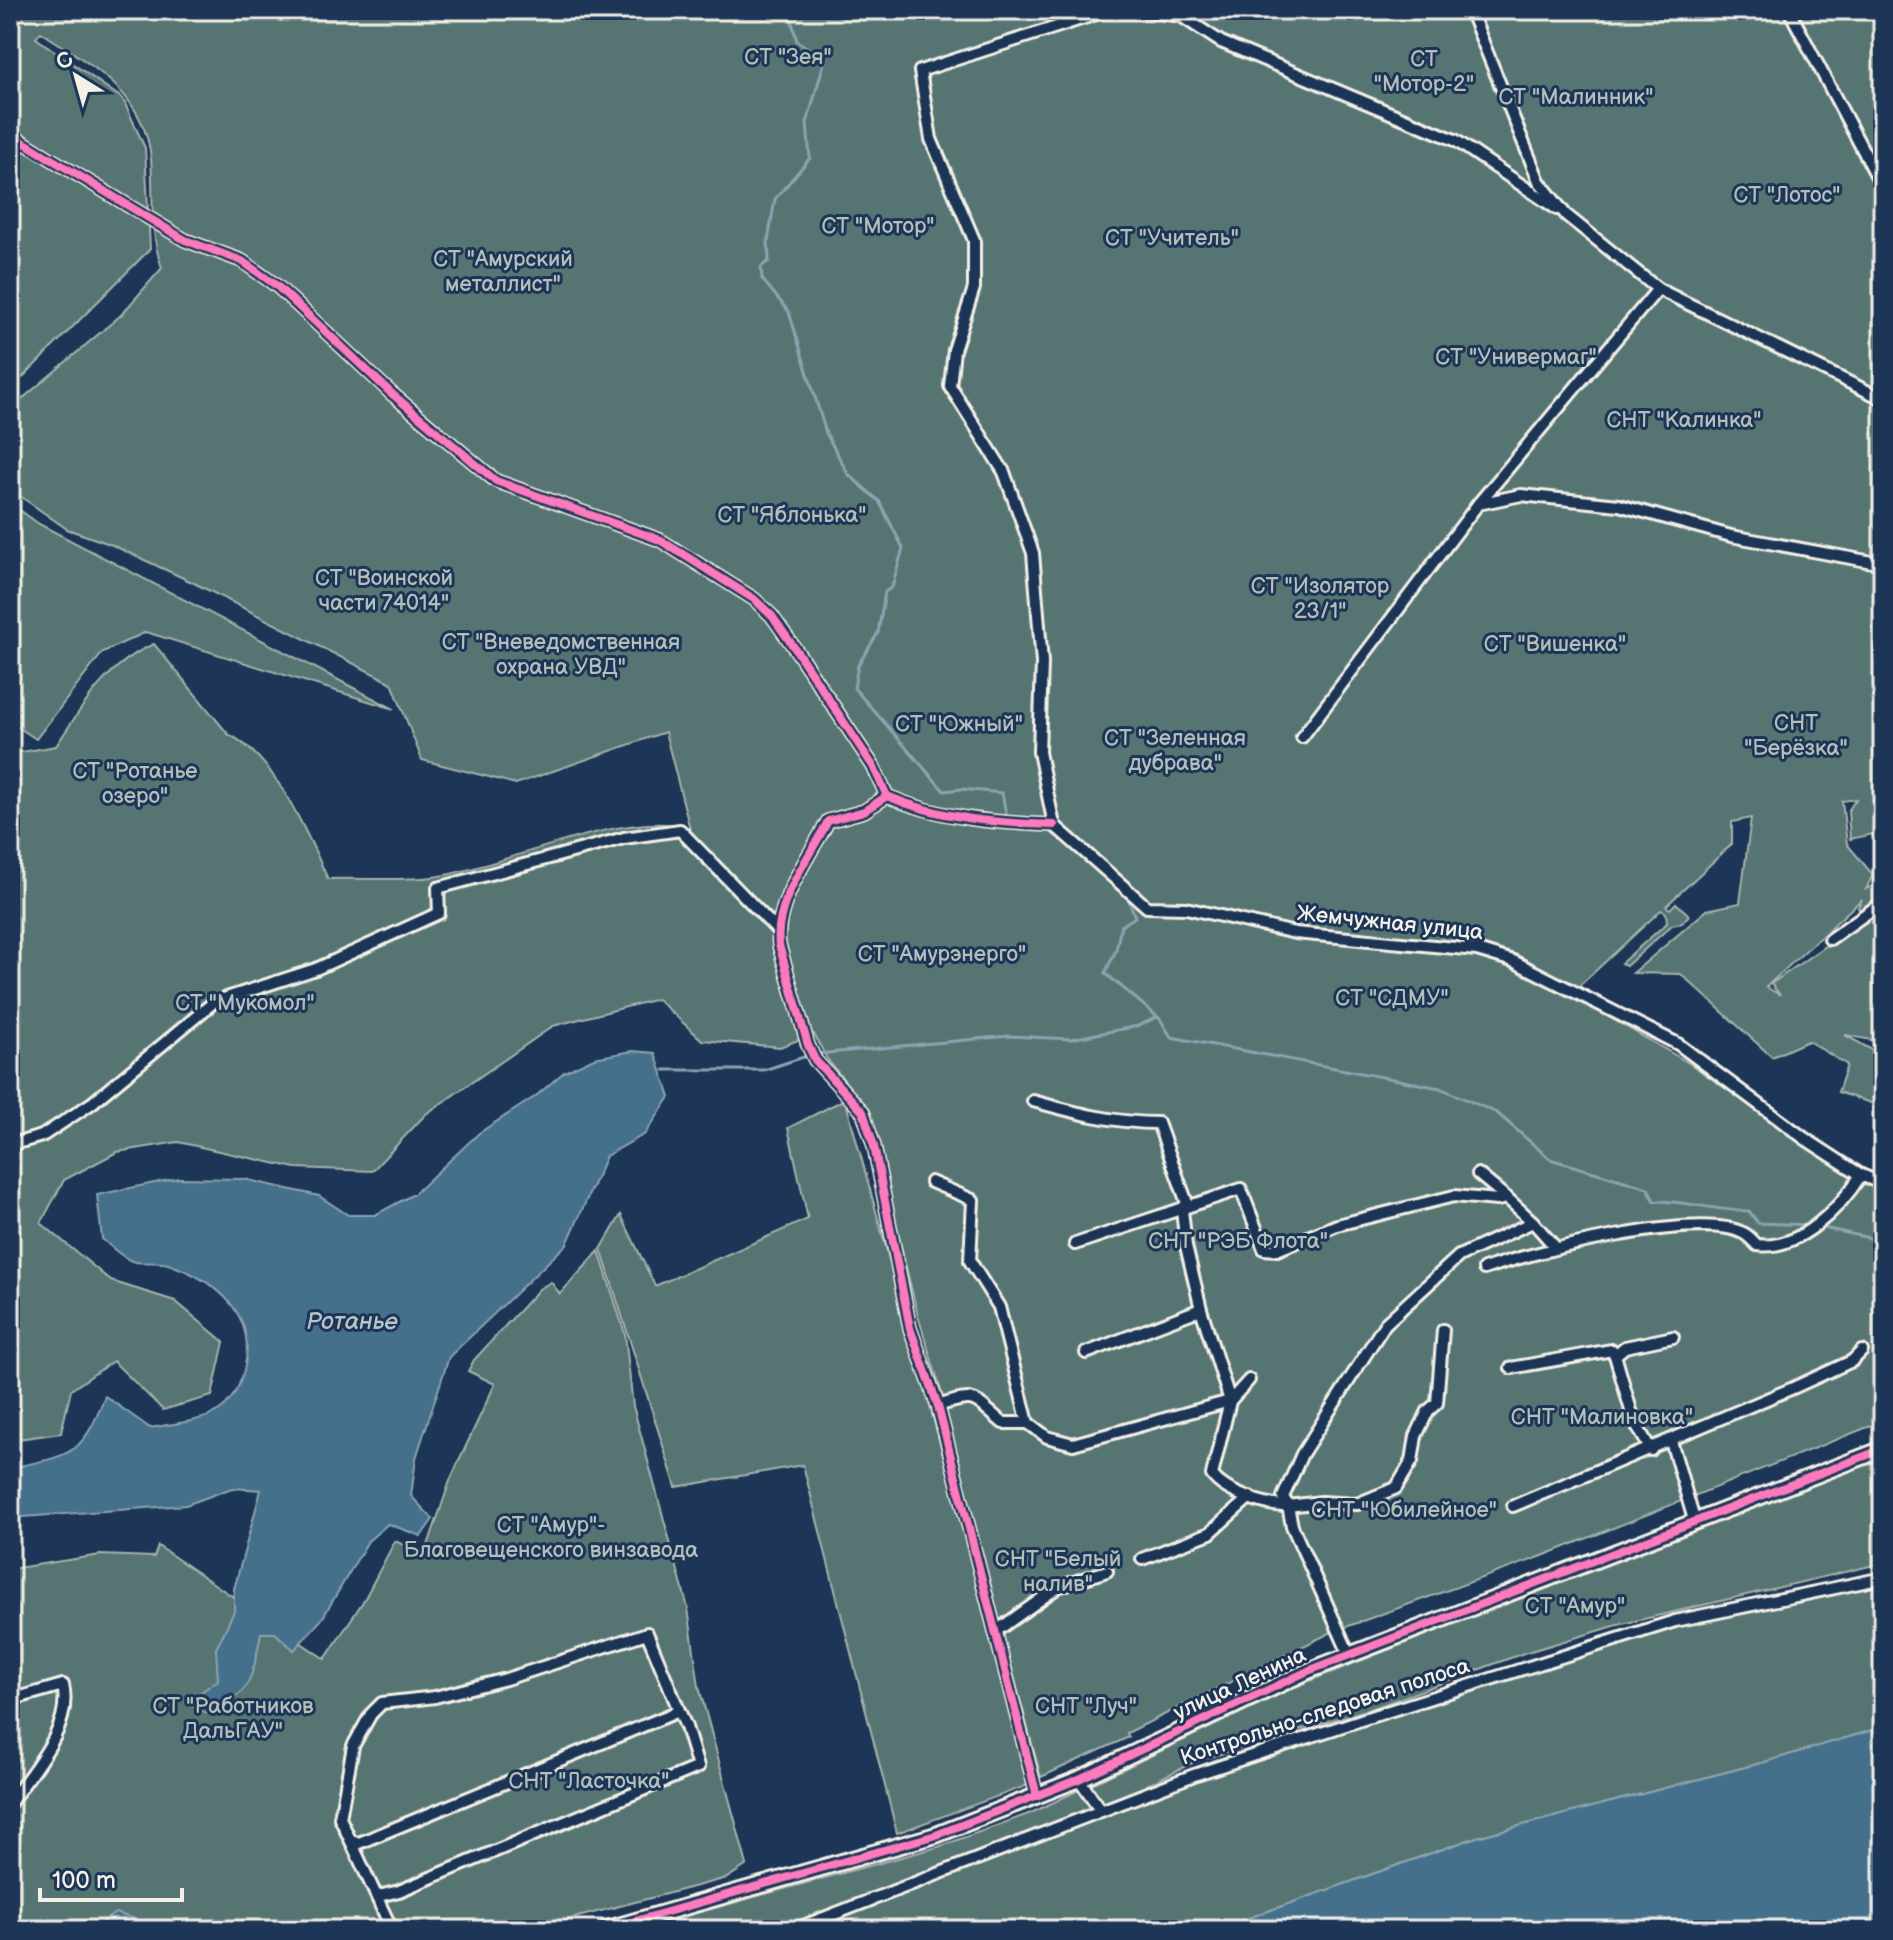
<svg xmlns="http://www.w3.org/2000/svg" width="1893" height="1940" font-family="'Balsamiq Sans',sans-serif">
<style>
.green{fill:#577472;stroke:#a6b2ad;stroke-width:2;fill-rule:evenodd}
.water{fill:#45708c;stroke:#8ba4b1;stroke-width:2}
.lines{fill:none;stroke-linecap:round;stroke-linejoin:round}
.stream{stroke:#8ba4b1;stroke-width:3}
.minor-casing{stroke:#f4f1e8;stroke-width:16}
.tertiary-casing{stroke:#f4f1e8;stroke-width:20}
.minor{stroke:#1d3557;stroke-width:10}
.tertiary{stroke:#1d3557;stroke-width:14}
.cycleway-casing{stroke:#1d3557;stroke-width:13}
.cycleway{stroke:#fd7abc;stroke-width:8}
.labels{text-anchor:middle;dominant-baseline:central;stroke-width:6;stroke-linejoin:round;paint-order:stroke}
.park-label{font-size:22px;fill:#b5bfb9;stroke:#1d3557}
.street-label{font-size:22px;fill:#f4f1e8;stroke:#1d3557}
.water-label{font-size:24px;font-style:italic;fill:#b7c4c8;stroke:#1d3557}
</style>
<rect width="100%" height="100%" fill="#1d3557"/>
<filter id="ink" filterUnits="userSpaceOnUse"><feTurbulence type="fractalNoise" baseFrequency=".0125" numOctaves="2"/><feDisplacementMap in="SourceGraphic" scale="16" xChannelSelector="R" yChannelSelector="G"/><feConvolveMatrix kernelMatrix="1 2 1 2 8 2 1 2 1" color-interpolation-filters="sRGB"/></filter>
<g filter="url(#ink)">
<!-- green -->
<g class="green">
<path d="M10 10H1883V832L1850 839 1848 811 1856 799 1842 801 1847 844 1873 875 1866 889 1883 881V1042L1845 1035 1883 1056V1107L1838 1092 1847 1065 1808 1041 1772 1057 1681 974 1633 973 1707 910 1740 903 1751 818 1732 822V844L1666 906 1670 909 1676 903 1689 915 1682 923 1672 925 1626 966 1621 963 1667 923 1666 913 1661 910 1577 988 1542 971 1538 982 1572 996 1689 1063 1867 1186 1883 1174V1421L1540 1557 1332 1632 1127 1733 1129 1737 1041 1777 946 1424 944 1400 918 1316 867 1108 827 1059 814 1034 780 1047 702 1040 657 999 553 1026 426 1114 372 1171 296 1168 178 1142 117 1152 64 1180 41 1223 111 1281 175 1301 224 1342 212 1396 163 1410 113 1361 71 1390 61 1433 10 1440V754L56 746C83 705 107 664 154 644L228 734C275 756 307 834 328 879 363 878 399 881 433 877 501 868 631 805 690 829L665 732 516 784 422 760 392 683 194 583 110 544 67 529 10 489V416L21 400 121 315 162 268C149 231 154 196 151 158 144 91 90 65 41 32L36 38 123 99 145 148 150 249 10 390ZM1862 899 1858 907 1866 917 1771 984 1780 995 1766 987Z"/>
<polygon points="10,503 39,524 394,709 146,632 103,652 36,739 10,722"/>
<polygon points="845,1099 1034,1783 897,1833 803,1465 676,1487 601,1249 621,1215 655,1286 808,1219 788,1128"/>
<polygon points="599,1251 625,1334 633,1406 688,1608 699,1687 747,1865 727,1878 528,1930 10,1930 10,1569 100,1555 154,1557 158,1546 325,1659 364,1600 395,1541 425,1554 451,1478 495,1384 468,1371 474,1360 539,1289 551,1282 560,1294"/>
<polygon points="1883,1454 1883,1563 1618,1625 1524,1653 1379,1706 1194,1762 1143,1787 782,1930 634,1930 938,1847 1031,1813 1299,1685"/>
<polygon points="1883,1574 1883,1727 1765,1762 1477,1837 1215,1930 795,1930 1215,1760 1550,1655"/>
</g>
<!-- water -->
<g class="water">
<path d="M633 1051 655 1053 670 1097 645 1134 606 1156 567 1244 449 1357 416 1458 411 1496 433 1519 421 1536 388 1524 368 1541 322 1619 294 1650 275 1633H261C252 1678 252 1696 206 1713L187 1702 218 1680 216 1649 234 1611V1589L261 1490 232 1488 186 1505 10 1518V1468C71 1455 82 1457 105 1396L150 1428C197 1419 230 1423 244 1370 258 1314 217 1281 168 1264 157 1260 142 1265 132 1261 121 1257 111 1246 102 1239L97 1195 178 1178 244 1179 319 1196 348 1215H375L414 1194 479 1133 536 1096 564 1072 594 1058Z"/>
<polygon points="1883,1727 1883,1930 1215,1930 1477,1837 1765,1762"/>
<polygon points="115,1913 141,1921 122,1930 10,1930 10,1926 27,1922 97,1926"/>
</g>
<g class="lines">
<!-- stream -->
<g class="stream">
<polyline points="789,10 797,41 825,59 807,123 810,158 775,199 768,241 769,261 761,267 762,279 789,312 826,433 848,474 879,501 903,548 892,587 885,592 878,633 858,665 854,688 944,791 961,789 1002,793 1007,820"/>
<polyline points="1045,828 1068,844"/>
<path d="M1107 878 1128 898 1135 917 1121 926 1116 950 1105 973 1160 1019 1171 1037 1440 1088 1497 1113 1550 1159 1648 1188 1654 1201C1688 1201 1717 1211 1749 1211L1758 1223 1812 1225"/>
<polyline points="817,1054 1009,1036 1071,1039 1138,1026 1157,1017"/>
<polyline points="664,1070 764,1070 810,1055"/>
<polyline points="1819,1227 1883,1241"/>
</g>
<defs>
<g id="minor">
<polyline points="1140,10 1181,16 1221,42 1455,140 1557,209"/>
<polyline points="1470,10 1539,181 1566,215 1658,289 1883,399"/>
<polyline points="1789,10 1883,188"/>
<path d="M10 134 185 240 242 261 277 286 391 393 496 481 660 540 754 599 772 616 798 653 873 766 887 796C940 819 996 823 1054 825"/>
<polyline points="1478,504 1521,495 1619,505 1731,536 1883,564"/>
<polyline points="1302,737 1478,504 1658,289"/>
<path d="M887 796 864 811 828 821C809 858 774 902 779 945L808 1045 815 1060 863 1112 874 1146 910 1328 938 1406 1037 1796"/>
<polyline points="1054,825 1039,752 1042,663 1033,553 1004,472 950,386 954,350 974,288 974,240 931,139 920,71 1109,10"/>
<polyline points="1054,825 1147,907 1186,908 1295,933 1477,950 1513,961 1678,1044 1804,1138 1861,1175 1883,1184"/>
<polyline points="1830,939 1883,902"/>
<path d="M1033 1101C1076 1113 1114 1123 1158 1123L1187 1203 1182 1210 1186 1246 1201 1309 1230 1401 1212 1475C1225 1493 1266 1506 1288 1506L1283 1497 1302 1454 1385 1324 1459 1256 1533 1222 1556 1248"/>
<polyline points="10,1145 42,1136 92,1103 214,1002 316,969 439,913 438,888 624,838 680,830 777,930"/>
<polyline points="1478,1174 1507,1198"/>
<polyline points="931,1182 973,1200 970,1261 999,1307 1028,1423"/>
<polyline points="1075,1244 1241,1189 1264,1249 1277,1250 1337,1225 1454,1196 1497,1200 1507,1198 1533,1222"/>
<path d="M1484 1269C1532 1252 1699 1210 1743 1233 1748 1235 1753 1241 1757 1245 1799 1251 1840 1208 1861 1175"/>
<polyline points="1086,1353 1201,1309"/>
<polyline points="1511,1368 1612,1350 1615,1355"/>
<path d="M938 1406C978 1392 973 1399 1003 1423H1028L1047 1437 1073 1444 1230 1401 1249 1380"/>
<polyline points="1671,1441 1694,1520"/>
<polyline points="1651,1450 1634,1421 1615,1355 1625,1347 1673,1337"/>
<polyline points="1513,1506 1793,1388 1852,1361 1862,1351"/>
<polyline points="1142,1559 1210,1533 1250,1497"/>
<polyline points="995,1632 1058,1587 1107,1571"/>
<polyline points="1350,1656 1292,1526 1288,1506 1321,1502 1357,1504 1396,1488 1412,1461 1416,1436 1428,1411 1437,1403 1443,1330"/>
<path d="M10 1700 63 1685C73 1728 33 1769 10 1803"/>
<polyline points="1079,1779 1101,1811"/>
<polyline points="353,1842 359,1843 679,1711"/>
<polyline points="379,1896 399,1891 698,1767 686,1727 647,1633 506,1679 435,1697 382,1703 371,1714 353,1746 340,1818 392,1930"/>
<polyline points="793,1930 1194,1775 1367,1718 1675,1621 1883,1578"/>
</g>
<polyline id="tertiary" points="604,1930 936,1835 1079,1779 1308,1671 1883,1449"/>
</defs>
<!-- minor casing -->
<use href="#minor" class="minor-casing"/>
<!-- tertiary casing -->
<use href="#tertiary" class="tertiary-casing"/>
<!-- minor -->
<use href="#minor" class="minor"/>
<!-- tertiary -->
<use href="#tertiary" class="tertiary"/>
<defs>
<g id="cycleway">
<path d="M10 134 185 240 242 261 277 286 391 393 496 481 660 540 754 599 772 616 798 653 873 766 887 796C940 819 996 823 1054 825"/>
<path d="M887 796 864 811 828 821C809 858 774 902 779 945L808 1045 815 1060 863 1112 874 1146 910 1328 938 1406 1037 1796"/>
<polyline points="604,1930 936,1835 1079,1779 1308,1671 1883,1449"/>
</g>
</defs>
<!-- cycleway casing -->
<use href="#cycleway" class="cycleway-casing"/>
<!-- cycleway -->
<use href="#cycleway" class="cycleway"/>
</g>
</g>
<g class="labels">
<!-- park labels -->
<g class="park-label">
<text x="788" y="57">СТ "Зея"</text>
<text x="1424" y="59">СТ<tspan x="1424" dy="25">"Мотор-2"</tspan></text>
<text x="1576" y="97">СТ "Малинник"</text>
<text x="1787" y="195">СТ "Лотос"</text>
<text x="878" y="226">СТ "Мотор"</text>
<text x="1172" y="238">СТ "Учитель"</text>
<text x="503" y="259">СТ "Амурский<tspan x="503" dy="25">металлист"</tspan></text>
<text x="1516" y="357">СТ "Универмаг"</text>
<text x="1684" y="420">СНТ "Калинка"</text>
<text x="792" y="515">СТ "Яблонька"</text>
<text x="384" y="578">СТ "Воинской<tspan x="384" dy="25">части 74014"</tspan></text>
<text x="1320" y="586">СТ "Изолятор<tspan x="1320" dy="25">23/1"</tspan></text>
<text x="561" y="642">СТ "Вневедомственная<tspan x="561" dy="25">охрана УВД"</tspan></text>
<text x="1555" y="644">СТ "Вишенка"</text>
<text x="1796" y="723">СНТ<tspan x="1796" dy="25">"Берёзка"</tspan></text>
<text x="959" y="724">СТ "Южный"</text>
<text x="1175" y="738">СТ "Зеленная<tspan x="1175" dy="25">дубрава"</tspan></text>
<text x="135" y="771">СТ "Ротанье<tspan x="135" dy="25">озеро"</tspan></text>
<text x="942" y="954">СТ "Амурэнерго"</text>
<text x="1392" y="998">СТ "СДМУ"</text>
<text x="245" y="1003">СТ "Мукомол"</text>
<text x="1238" y="1241">СНТ "РЭБ Флота"</text>
<text x="1602" y="1417">СНТ "Малиновка"</text>
<text x="1404" y="1510">СНТ "Юбилейное"</text>
<text x="551" y="1525">СТ "Амур"-<tspan x="551" dy="25">Благовещенского винзавода</tspan></text>
<text x="1058" y="1559">СНТ "Белый<tspan x="1058" dy="25">налив"</tspan></text>
<text x="1575" y="1606">СТ "Амур"</text>
<text x="233" y="1706">СТ "Работников<tspan x="233" dy="25">ДальГАУ"</tspan></text>
<text x="1086" y="1706">СНТ "Луч"</text>
<text x="589" y="1781">СНТ "Ласточка"</text>
</g>
<!-- street labels -->
<g class="street-label">
<text transform="translate(1390 923) rotate(6)">Жемчужная улица</text>
<text transform="translate(1240 1684) rotate(-25)">улица Ленина</text>
<text transform="translate(1325 1712) rotate(-18)">Контрольно-следовая полоса</text>
</g>
<!-- water labels -->
<g class="water-label">
<text x="352" y="1321">Ротанье</text>
</g>
</g>
<!-- margin -->
<rect width="1893" height="1940" fill="none" stroke="#1d3557" stroke-width="40"/>
<rect x="20" y="20" width="1853" height="1900" fill="none" stroke="#f4f1e8" stroke-width="3" filter="url(#ink)"/>
<!-- north arrow -->
<g transform="translate(76 76) rotate(323)" stroke="#1d3557" stroke-width="6" paint-order="stroke">
<path d="M0-6L14 30L0 20L-14 30Z" fill="#f4f1e8"/>
<text y="-12" font-size="22" font-weight="bold" text-anchor="middle" fill="#f4f1e8">С</text>
</g>
<!-- scale -->
<path d="M40 1888v12h142v-12" fill="none" stroke="#f4f1e8" stroke-width="4"/>
<text x="52" y="1888" font-size="24" fill="#f4f1e8" stroke="#1d3557" stroke-width="6" paint-order="stroke">100 m</text>
</svg>
